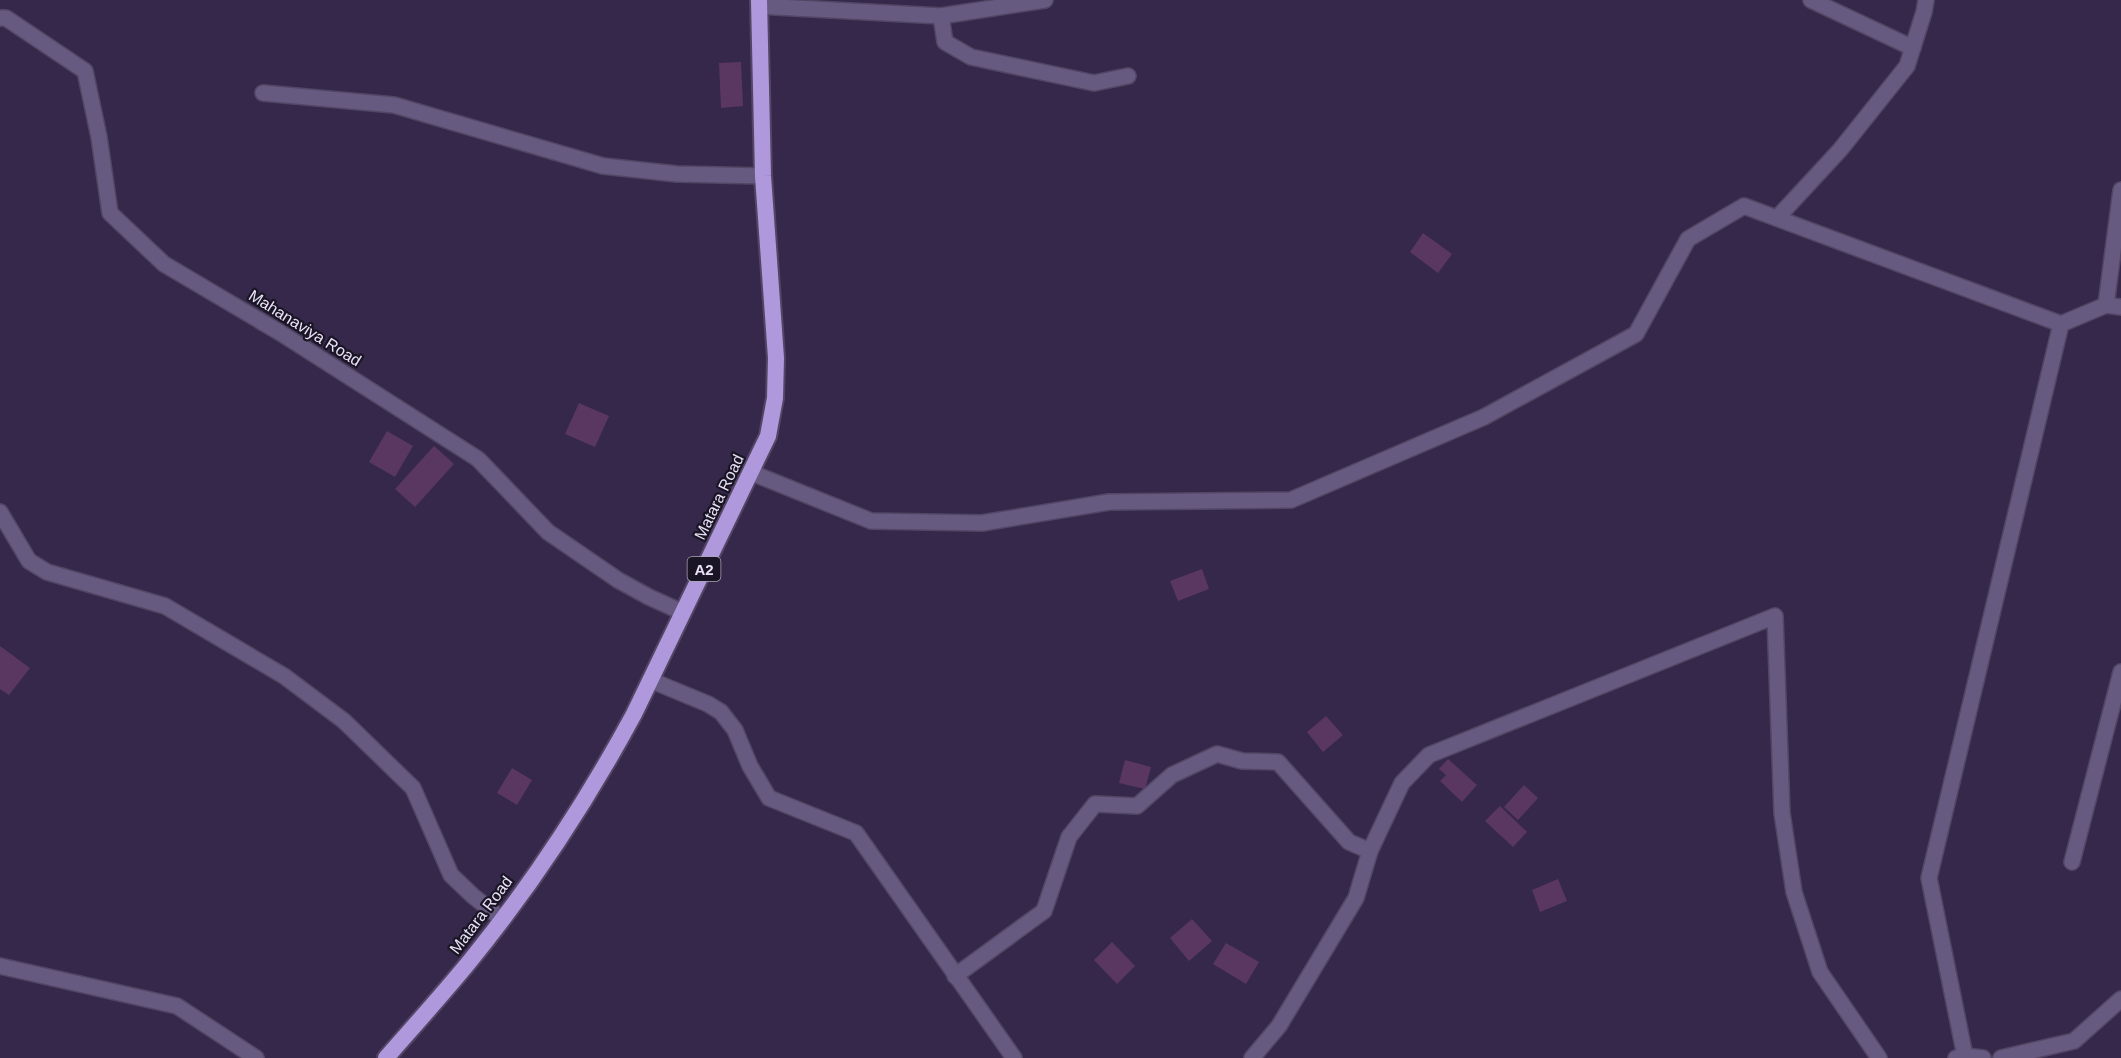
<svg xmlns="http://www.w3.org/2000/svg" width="2121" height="1058" font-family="Helvetica,sans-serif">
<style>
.building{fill:#5a3761}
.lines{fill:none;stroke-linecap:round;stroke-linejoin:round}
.minor-casing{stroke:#524664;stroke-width:18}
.trunk-casing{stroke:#524664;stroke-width:20}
.minor{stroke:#675a80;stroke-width:15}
.trunk{stroke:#b098dd;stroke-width:16}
.labels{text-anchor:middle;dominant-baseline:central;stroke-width:4.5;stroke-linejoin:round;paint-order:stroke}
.shield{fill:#1a1524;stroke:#aba4b8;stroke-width:1.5}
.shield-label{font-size:15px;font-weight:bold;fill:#e9e2f8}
.street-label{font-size:16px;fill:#e9e2f8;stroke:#1a1524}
</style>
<rect width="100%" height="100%" fill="#35284a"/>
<!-- building -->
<g class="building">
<polygon points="741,62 743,106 721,108 719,63"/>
<polygon points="1423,233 1452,254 1438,273 1410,252"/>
<polygon points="579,403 609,416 595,447 565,434"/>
<polygon points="387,431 413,446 395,477 369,462"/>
<polygon points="434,446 454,464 415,507 395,489"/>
<polygon points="1202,569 1209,589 1178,601 1170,581"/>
<polygon points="0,646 30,668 9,695 0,689"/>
<polygon points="1326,716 1343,735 1323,752 1307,732"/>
<polygon points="1448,759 1477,785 1462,802 1440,781 1446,775 1439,769"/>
<polygon points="1125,760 1151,767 1145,789 1119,783"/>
<polygon points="512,768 532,780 517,805 497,793"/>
<polygon points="1524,785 1538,798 1518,820 1504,807"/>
<polygon points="1500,806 1527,832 1513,847 1485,821"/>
<polygon points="1558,879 1567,901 1540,912 1532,890"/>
<polygon points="1192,919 1212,941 1189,961 1170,938"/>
<polygon points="1112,942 1135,966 1117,984 1094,960"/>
<polygon points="1226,943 1259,962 1246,984 1213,964"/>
</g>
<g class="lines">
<defs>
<g id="minor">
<polyline points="1811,0 1913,48"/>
<polyline points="759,6 941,16 1045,0"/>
<polyline points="941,16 945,42 971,57 1094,83 1128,76"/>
<polyline points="0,18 6,18 85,71 99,137 110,213 164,264 279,332 478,459 548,532 618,580 649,597 682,612"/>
<polyline points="263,93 394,105 603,166 677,174 763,176"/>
<polyline points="1778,217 1840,150 1907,66 1924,12 1926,0"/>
<polyline points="2106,305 2121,190"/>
<polyline points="752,473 871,521 982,523 1109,502 1291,500 1484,417 1636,334 1688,239 1744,206 2061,324 2106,305 2121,307"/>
<polyline points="0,512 29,561 47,572 165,606 284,676 344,721 413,788 451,875 473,896 502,919"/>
<polyline points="650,680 708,704 721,712 735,730 750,766 769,798 856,833 1014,1058"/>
<polyline points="2072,862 2121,672"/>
<polyline points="0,966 177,1006 256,1058"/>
<polyline points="955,976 1044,911 1069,837 1095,804 1137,806 1172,775 1217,754 1242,761 1278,762 1349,842 1370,851"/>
<polyline points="1965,1056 1929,878 2061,324"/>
<polyline points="1252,1058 1279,1026 1356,898 1370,851 1402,783 1429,755 1775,616 1782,813 1794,892 1820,972 1879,1058"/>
<polyline points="1956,1058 1965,1056 1983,1058"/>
<polyline points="2001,1058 2074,1041 2121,999"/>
</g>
<path id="trunk" d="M386 1058C414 1026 443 994 470 961 531 886 588 799 634 714L768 436 775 398 776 358 763 176 759 0"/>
</defs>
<!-- minor casing -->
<use href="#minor" class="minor-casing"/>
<!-- trunk casing -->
<use href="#trunk" class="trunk-casing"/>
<!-- minor -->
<use href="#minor" class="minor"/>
<!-- trunk -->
<use href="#trunk" class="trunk"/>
</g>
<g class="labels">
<!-- shield labels -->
<rect class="shield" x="687.5" y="557" width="33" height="24" rx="4.5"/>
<g class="shield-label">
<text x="704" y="569">A2</text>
</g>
<!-- street labels -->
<g class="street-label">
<text transform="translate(305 328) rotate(32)">Mahanaviya Road</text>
<text transform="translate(719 497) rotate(-64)">Matara Road</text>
<text transform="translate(481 915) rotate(-53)">Matara Road</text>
</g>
</g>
</svg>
